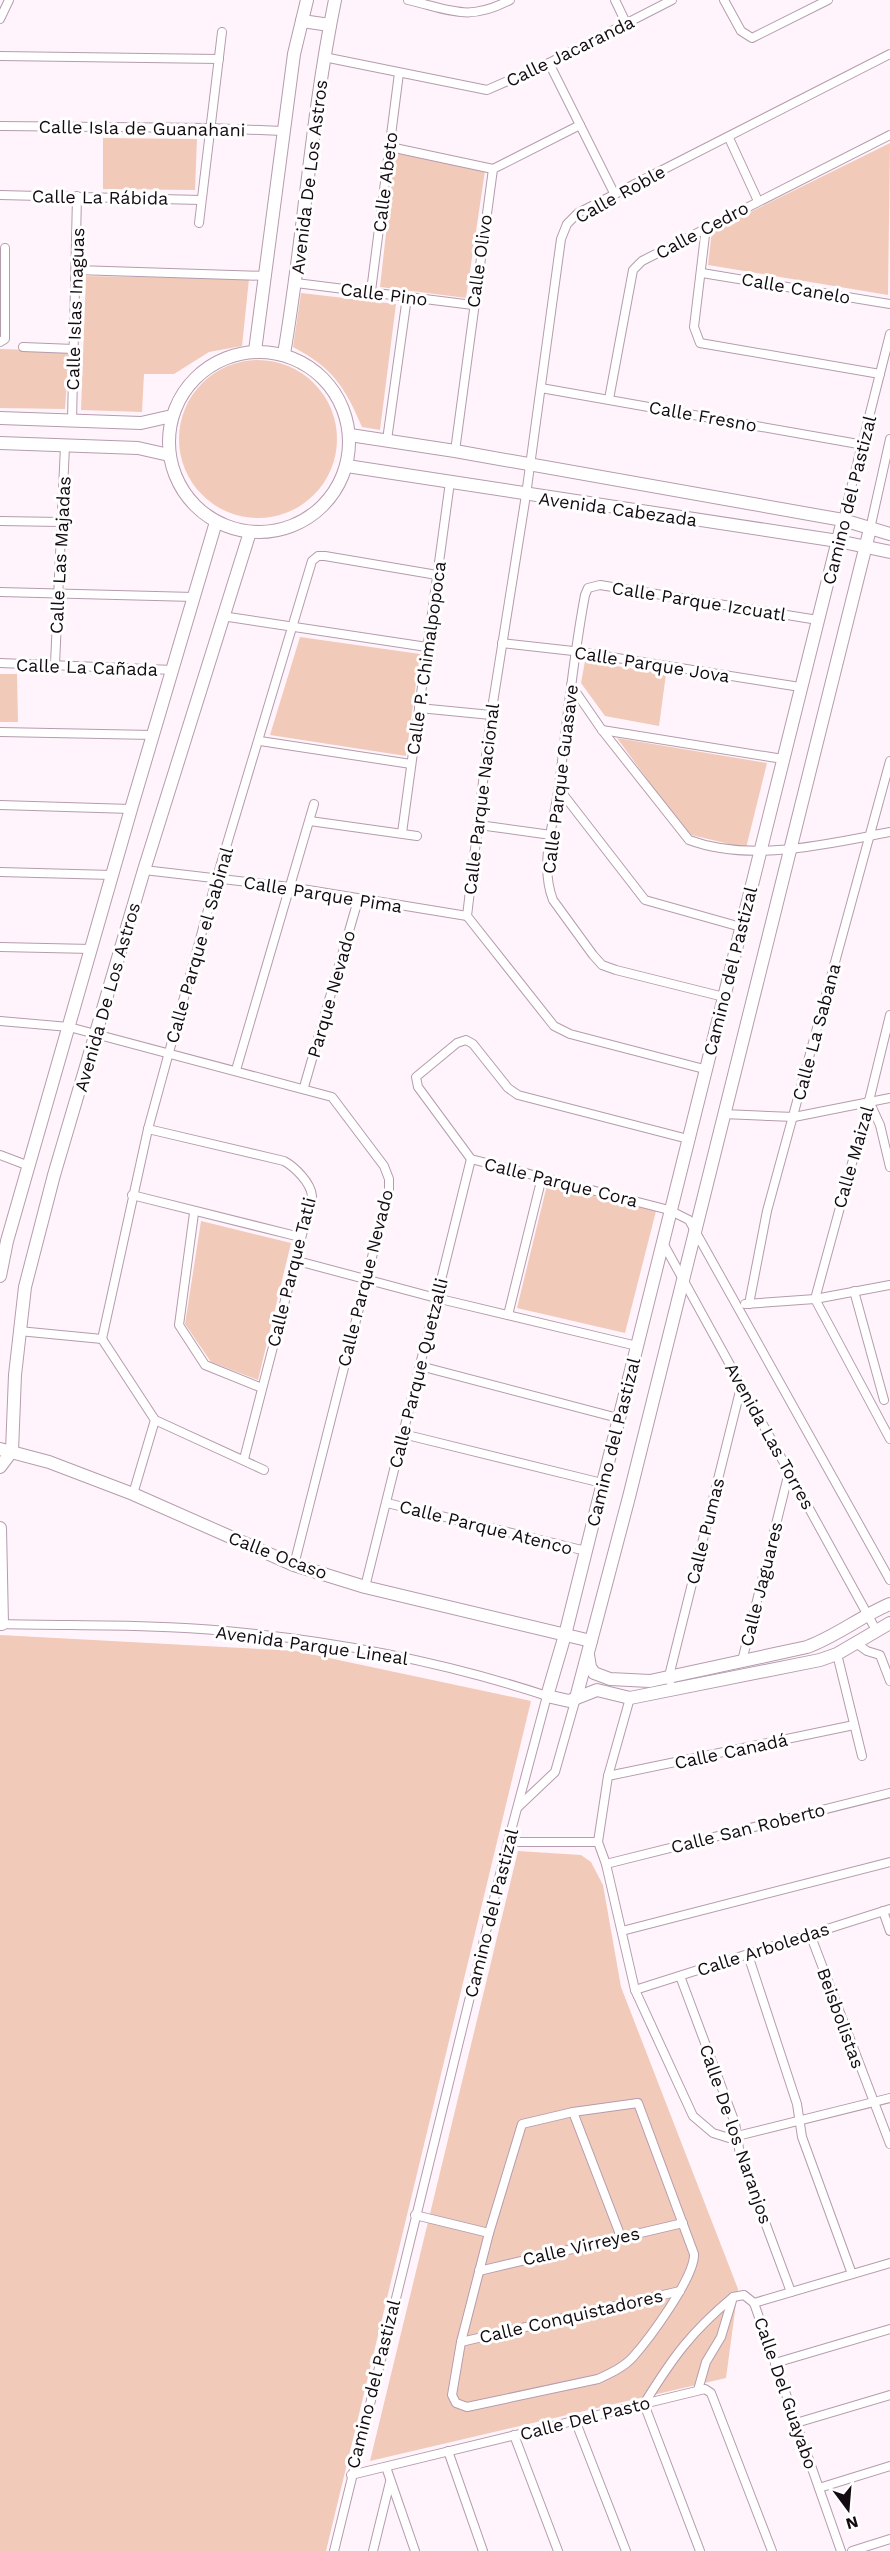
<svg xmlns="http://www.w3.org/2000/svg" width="890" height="2551" font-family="'Work Sans',sans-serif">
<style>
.green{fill:#f2cab9}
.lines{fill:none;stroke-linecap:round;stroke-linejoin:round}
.street-casing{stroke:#b59cad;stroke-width:10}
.secondary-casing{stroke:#b59cad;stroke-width:14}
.street{stroke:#fff;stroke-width:8}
.secondary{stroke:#fff;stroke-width:12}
.labels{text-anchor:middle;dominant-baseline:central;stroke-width:6;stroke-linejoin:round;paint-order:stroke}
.street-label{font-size:18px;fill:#130b11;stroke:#fff}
</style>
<rect width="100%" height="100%" fill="#fff4fb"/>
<!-- green -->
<g class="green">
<polygon points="103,138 197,139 195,190 103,189"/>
<polygon points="890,143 888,295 708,265 712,231"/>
<polygon points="395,153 485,171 466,298 380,287"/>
<polygon points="86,276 249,279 242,346 209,352 174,374 144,374 142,412 81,410"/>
<path d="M301 293 396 304 380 430 362 427C345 387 333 368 293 347Z"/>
<polygon points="0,349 69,351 65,409 0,408"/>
<circle cx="258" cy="439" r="79"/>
<polygon points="300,637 420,654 406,756 270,735"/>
<polygon points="585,661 666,674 659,726 605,716 581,683"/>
<polygon points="0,674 17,674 18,722 0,722"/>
<polygon points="617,738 767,763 746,848 687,834"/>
<polygon points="547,1185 656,1211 625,1333 517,1308"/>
<polygon points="201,1221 291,1243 258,1380 211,1362 185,1324"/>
<polygon points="0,1635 296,1651 531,1701 326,2551 0,2551"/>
<polygon points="518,1851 581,1855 591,1862 603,1885 621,1987 738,2289 726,2378 370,2461"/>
</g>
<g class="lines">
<defs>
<g id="street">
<path d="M408 0C451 10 468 22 510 0"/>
<polyline points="615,0 626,23"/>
<polyline points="724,0 741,31 752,38 828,0"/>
<polyline points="0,19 9,0"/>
<polyline points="0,56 219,59"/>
<polyline points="324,57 487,90 549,63 672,0"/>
<polyline points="549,63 614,193"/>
<polyline points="0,126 210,128 283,131"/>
<polyline points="729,138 758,201"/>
<polyline points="390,147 493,169"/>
<polyline points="0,195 201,200"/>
<polyline points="199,223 222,32"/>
<polyline points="706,227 694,327 700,343 880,374"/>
<polyline points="76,270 266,276"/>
<polyline points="702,273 890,304"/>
<polyline points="296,283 473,305"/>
<polyline points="371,291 399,73"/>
<polyline points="0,342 5,339 5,248"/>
<polyline points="23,347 74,349"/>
<polyline points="541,388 864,445"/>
<polyline points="609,399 633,270 642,261 890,135"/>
<polyline points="72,421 77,196"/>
<polyline points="387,440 407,297"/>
<polyline points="455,451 493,169 580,125"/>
<polyline points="843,520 890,334"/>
<polyline points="0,521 61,522"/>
<polyline points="870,529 890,439"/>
<polyline points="0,592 194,597"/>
<polyline points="222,616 427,647"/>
<polyline points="502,643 573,651 800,687"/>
<polyline points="0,663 173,670"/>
<polyline points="55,664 65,446"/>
<path d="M571 685 602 730 689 840C751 863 827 844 890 832"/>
<polyline points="419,708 491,715"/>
<polyline points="602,730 783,759"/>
<polyline points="0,732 153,735"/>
<polyline points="260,741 411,764"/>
<polyline points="559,789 645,900 741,927"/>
<polyline points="0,805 131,809"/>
<polyline points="310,821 417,836"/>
<polyline points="479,825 551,835"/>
<polyline points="402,833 450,482"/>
<polyline points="144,870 290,887 467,916"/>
<polyline points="0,872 112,875"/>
<polyline points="0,947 92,949"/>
<path d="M724 997 616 970 602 965 593 955 553 900C539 865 554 822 559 786 567 722 573 658 585 595L588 588 600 585 818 620"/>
<polyline points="890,1015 869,1101 815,1299 890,1439"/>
<polyline points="0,1021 69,1027 332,1097 384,1166 389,1179 389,1190 294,1565"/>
<polyline points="704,1069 570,1034 554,1026 467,916 491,715 526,495 561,239 567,224 578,213 890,54"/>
<polyline points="236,1070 314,804"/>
<polyline points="304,1087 358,900"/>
<polyline points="869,1101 880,1125 890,1167"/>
<polyline points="723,1114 794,1117 890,1098"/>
<path d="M148 1129 284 1161C295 1167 311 1183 312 1196L244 1459"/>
<polyline points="688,1139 518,1095 508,1088 473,1044 466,1040 457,1043 416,1077 418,1087 471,1159 669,1210 689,1220 890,1580"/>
<polyline points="0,1155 29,1166"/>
<polyline points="132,1195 300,1237"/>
<polyline points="194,1213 179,1325 205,1365 262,1388"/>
<polyline points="663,1243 876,1630"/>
<polyline points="294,1260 436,1298 637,1346"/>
<polyline points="854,1291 884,1400"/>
<polyline points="745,1304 815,1299 890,1285"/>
<polyline points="749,1304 767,1211 890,761"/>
<polyline points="508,1315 542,1177"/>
<polyline points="19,1331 102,1339"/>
<polyline points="102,1339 148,1129 217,877 312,561 318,556 325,556 437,575"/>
<polyline points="102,1339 155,1420 133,1494"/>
<polyline points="420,1366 618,1418"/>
<polyline points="155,1420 264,1470"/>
<polyline points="403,1434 602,1483"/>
<polyline points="387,1503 586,1551"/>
<polyline points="365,1587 471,1159"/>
<path d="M2 1624C77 1626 152 1624 226 1631 335 1641 444 1662 547 1696L508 1842 334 2551"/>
<polyline points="856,1643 867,1651 880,1655 890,1681"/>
<polyline points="837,1654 862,1756"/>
<polyline points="742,1661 789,1472"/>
<polyline points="670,1681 669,1676 741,1387"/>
<polyline points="630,1698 608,1776 598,1842 606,1864 635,1990 693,2116 713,2133 729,2138 890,2098"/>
<polyline points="608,1776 854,1725"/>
<polyline points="518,1807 555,1772 576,1698"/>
<polyline points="508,1842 598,1842"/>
<polyline points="606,1864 890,1793"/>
<polyline points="883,1911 890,1931"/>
<polyline points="622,1931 890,1862"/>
<polyline points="810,1934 890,2144"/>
<polyline points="748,1955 797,2104 802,2137 852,2274"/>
<polyline points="680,1976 735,2123 740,2155 791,2292"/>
<polyline points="635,1990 890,1909"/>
<path d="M638 2103 694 2254C695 2277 649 2339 633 2357 624 2367 611 2373 598 2379L467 2407 456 2403 452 2395 461 2342 489 2233 522 2124 573 2112Z"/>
<polyline points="573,2112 621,2237"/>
<polyline points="415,2215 489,2233"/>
<polyline points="479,2271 683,2223"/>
<polyline points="754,2303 841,2551"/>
<polyline points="754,2303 890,2263"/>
<polyline points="461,2342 680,2291"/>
<polyline points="775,2363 890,2329"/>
<polyline points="698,2390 706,2362 721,2337 733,2297 744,2295 754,2303"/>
<polyline points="575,2420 626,2551"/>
<polyline points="796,2423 890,2395"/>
<polyline points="514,2435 558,2551"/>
<polyline points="448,2451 483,2551"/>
<polyline points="386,2467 415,2551"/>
<polyline points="351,2475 705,2389 711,2393 772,2551"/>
<polyline points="819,2488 890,2466"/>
<polyline points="373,2551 390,2482"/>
<path d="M700 2551 644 2404C673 2357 691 2332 733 2297"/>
<polyline points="852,2551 890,2539"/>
</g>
<g id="secondary">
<polyline points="302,21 330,25"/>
<polyline points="255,351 294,54 307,0"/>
<circle cx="259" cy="442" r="90"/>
<path d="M284 354C304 237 311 117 335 0"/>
<polyline points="0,418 141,423 172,416"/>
<polyline points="350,435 455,451 843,520 890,534"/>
<polyline points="0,443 138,448 169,455"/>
<polyline points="347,466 838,541 890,552"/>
<polyline points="843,520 565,1635 547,1696 569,1701 597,1690 630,1698 820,1660 837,1654 890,1623"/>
<polyline points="0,1276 7,1241 131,809 216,522"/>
<polyline points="0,1449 49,1462 133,1494 294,1565 365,1587 591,1641"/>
<polyline points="0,1467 12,1451 15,1375 25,1287 54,1175 144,870 250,532"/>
<polyline points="0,1528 2,1624 0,1624"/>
<path d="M588 1655 590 1667 594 1673 610 1679 650 1681 807 1647C837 1636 861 1616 890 1604"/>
<polyline points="576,1698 629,1497 870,529"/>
</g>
</defs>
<!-- street casing -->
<use href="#street" class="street-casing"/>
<!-- secondary casing -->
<use href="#secondary" class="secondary-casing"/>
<!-- street -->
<use href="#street" class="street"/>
<!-- secondary -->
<use href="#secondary" class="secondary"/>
</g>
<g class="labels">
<!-- street labels -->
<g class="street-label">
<text transform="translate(570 51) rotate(-26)">Calle Jacaranda</text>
<text transform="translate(142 128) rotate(1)">Calle Isla de Guanahani</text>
<text transform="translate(309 177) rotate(-83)">Avenida De Los Astros</text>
<text transform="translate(385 182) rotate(-83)">Calle Abeto</text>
<text transform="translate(620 194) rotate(-29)">Calle Roble</text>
<text transform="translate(100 197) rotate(1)">Calle La Rábida</text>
<text transform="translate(702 230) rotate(-28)">Calle Cedro</text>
<text transform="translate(479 261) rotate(-82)">Calle Olivo</text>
<text transform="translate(796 288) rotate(10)">Calle Canelo</text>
<text transform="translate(384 294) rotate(7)">Calle Pino</text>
<text transform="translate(75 309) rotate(-88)">Calle Islas Inaguas</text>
<text transform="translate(703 416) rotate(10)">Calle Fresno</text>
<text transform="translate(849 500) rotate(-76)">Camino del Pastizal</text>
<text transform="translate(618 509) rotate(8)">Avenida Cabezada</text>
<text transform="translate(60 555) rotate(-87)">Calle Las Majadas</text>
<text transform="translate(699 601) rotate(9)">Calle Parque Izcuatl</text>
<text transform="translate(426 658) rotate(-82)">Calle P. Chimalpopoca</text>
<text transform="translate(652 664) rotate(9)">Calle Parque Jova</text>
<text transform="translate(87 667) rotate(2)">Calle La Cañada</text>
<text transform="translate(560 779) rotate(-83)">Calle Parque Guasave</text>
<text transform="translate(481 799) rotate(-83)">Calle Parque Nacional</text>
<text transform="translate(323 894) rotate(9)">Calle Parque Pima</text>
<text transform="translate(199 945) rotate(-74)">Calle Parque el Sabinal</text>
<text transform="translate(730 971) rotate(-76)">Camino del Pastizal</text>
<text transform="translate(331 994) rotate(-74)">Parque Nevado</text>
<text transform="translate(107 997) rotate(-74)">Avenida De Los Astros</text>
<text transform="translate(816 1032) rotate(-75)">Calle La Sabana</text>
<text transform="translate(853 1157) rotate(-74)">Calle Maizal</text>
<text transform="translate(561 1182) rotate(14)">Calle Parque Cora</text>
<text transform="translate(291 1272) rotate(-76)">Calle Parque Tatli</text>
<text transform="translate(365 1278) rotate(-76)">Calle Parque Nevado</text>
<text transform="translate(418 1373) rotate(-76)">Calle Parque Quetzalli</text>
<text transform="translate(770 1436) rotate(61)">Avenida Las Torres</text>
<text transform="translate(613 1442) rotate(-76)">Camino del Pastizal</text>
<text transform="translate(486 1527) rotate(14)">Calle Parque Atenco</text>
<text transform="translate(705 1531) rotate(-76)">Calle Pumas</text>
<text transform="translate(278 1555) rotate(21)">Calle Ocaso</text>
<text transform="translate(761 1584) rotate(-76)">Calle Jaguares</text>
<text transform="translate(312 1645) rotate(8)">Avenida Parque Lineal</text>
<text transform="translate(731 1751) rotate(-12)">Calle Canadá</text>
<text transform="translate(748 1828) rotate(-14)">Calle San Roberto</text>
<text transform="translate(491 1913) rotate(-76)">Camino del Pastizal</text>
<text transform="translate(763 1949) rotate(-18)">Calle Arboledas</text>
<text transform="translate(841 2018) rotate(70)">Beisbolistas</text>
<text transform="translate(736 2134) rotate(71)">Calle De los Naranjos</text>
<text transform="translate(581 2246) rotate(-13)">Calle Virreyes</text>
<text transform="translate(571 2316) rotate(-13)">Calle Conquistadores</text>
<text transform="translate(373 2384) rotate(-76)">Camino del Pastizal</text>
<text transform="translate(786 2393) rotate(71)">Calle Del Guayabo</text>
<text transform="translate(585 2418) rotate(-14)">Calle Del Pasto</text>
</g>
</g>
<!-- north arrow -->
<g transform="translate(848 2509) rotate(164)" stroke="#ffffff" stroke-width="4.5" paint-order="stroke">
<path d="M0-4.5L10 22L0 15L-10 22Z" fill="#130b11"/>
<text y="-9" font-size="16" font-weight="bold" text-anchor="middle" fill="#130b11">N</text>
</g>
</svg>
